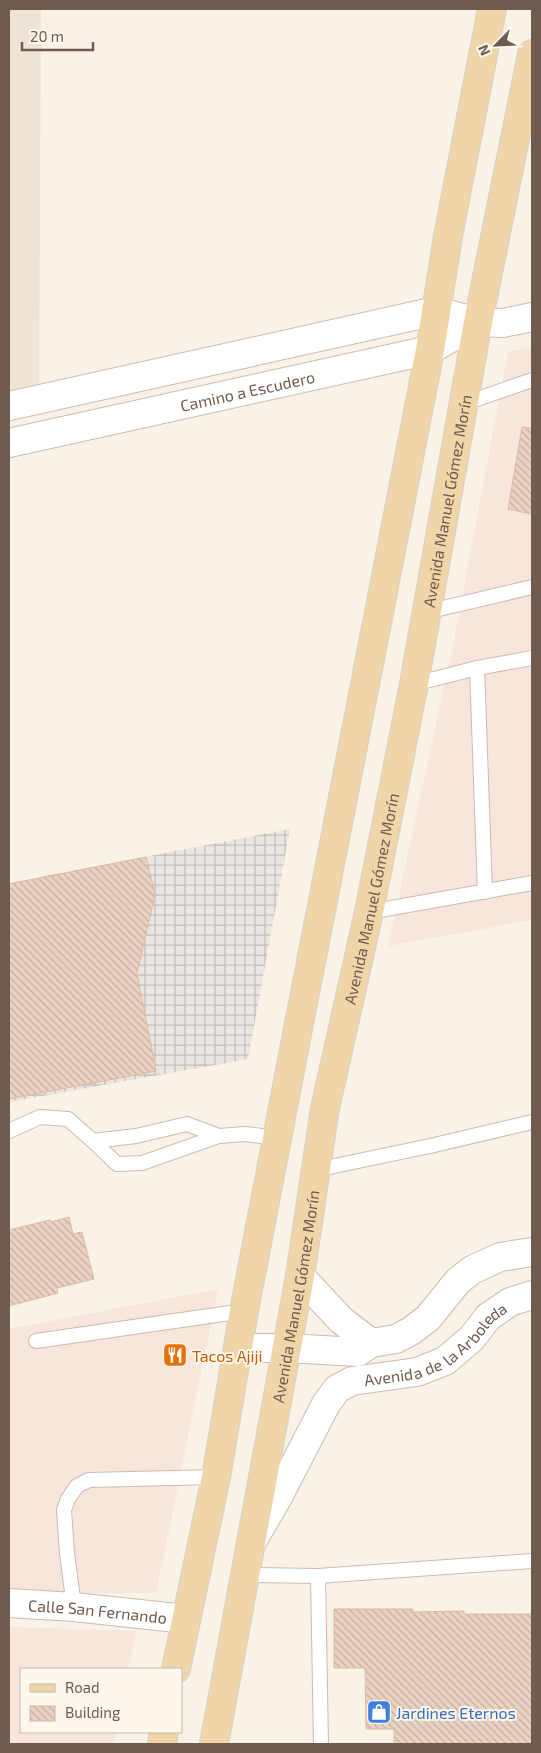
<svg xmlns="http://www.w3.org/2000/svg" width="541" height="1753" font-family="'Exo 2',sans-serif">
<style>
.residential{fill:#f0e4d7}
.commercial{fill:#f8e5dc}
.industrial{fill:url(#industrial-grid)}
.building{fill:url(#building-back-hatch);stroke:#dcbaa5}
.lines{fill:none;stroke-linecap:round;stroke-linejoin:round}
.lane-casing{stroke:#cabbaf;stroke-width:16}
.street-casing{stroke:#cabbaf;stroke-width:30}
.secondary-casing{stroke:#ccbbad;stroke-width:30}
.primary-casing{stroke:#d7d1ce;stroke-width:30}
.lane{stroke:#fff;stroke-width:14}
.street{stroke:#fff;stroke-width:28}
.secondary{stroke:#fff;stroke-width:28}
.primary{stroke:#f0d5a8;stroke-width:28}
.labels{text-anchor:middle;dominant-baseline:central;stroke-width:4;stroke-linejoin:round;paint-order:stroke}
.street-label{font-size:16px;fill:#705b4f;stroke:#fdf7ed}
.food-label{font-size:16px;fill:#c56008;stroke:#fdf7ed;text-anchor:start}
.shop-label{font-size:16px;fill:#366cbe;stroke:#fdf7ed;text-anchor:start}
</style>
<defs>
<pattern id="industrial-grid" width="8" height="8" patternUnits="userSpaceOnUse" patternTransform="scale(1.25)"><rect width="8" height="8" fill="#eae5e0"/><path d="M0 4h8M4 0v8" fill="none" stroke="#c2bdb8"/></pattern>
<pattern id="building-back-hatch" width="6" height="6" patternUnits="userSpaceOnUse" patternTransform="scale(1.25)"><rect width="6" height="6" fill="#ebd3c2"/><path d="M-1 5l2 2M0 0l6 6M5-1l2 2" fill="none" stroke="#c3aea0"/></pattern>
</defs>
<rect width="100%" height="100%" fill="#f9f2e7"/>
<!-- residential -->
<polygon class="residential" points="9,9 41,9 39,385 9,392"/>
<!-- commercial -->
<g class="commercial">
<polygon points="532,347 532,920 388,946 454,641 508,352"/>
<polygon points="218,1289 156,1593 9,1593 9,1329"/>
<polygon points="9,1627 136,1631 128,1669 21,1669 21,1732 116,1732 114,1744 9,1744"/>
</g>
<!-- industrial -->
<polygon class="industrial" points="290,829 248,1059 9,1102 9,883"/>
<!-- building -->
<g class="building">
<polygon points="522,427 532,428 532,514 508,509"/>
<polygon points="146,857 155,895 137,973 156,1071 9,1099 9,884"/>
<polygon points="69,1217 73,1234 82,1232 94,1279 57,1288 58,1293 9,1306 9,1230 50,1220 51,1222"/>
<polygon points="334,1609 413,1609 413,1612 464,1611 464,1614 532,1614 532,1744 394,1744 394,1729 366,1729 365,1668 334,1668"/>
</g>
<g class="lines">
<defs>
<g id="lane">
<polyline points="463,404 532,380"/>
<polyline points="426,612 532,587"/>
<polyline points="477,668 485,892"/>
<polyline points="414,684 477,668 532,658"/>
<polyline points="369,912 532,883"/>
<polyline points="9,1131 40,1117 68,1119 93,1141 117,1164 142,1163 219,1136 245,1134 278,1138"/>
<polyline points="93,1141 136,1136 187,1124 219,1136"/>
<polyline points="315,1170 430,1146 532,1122"/>
<polyline points="36,1341 244,1311"/>
<polyline points="246,1575 318,1576 532,1561"/>
<polyline points="318,1576 321,1744"/>
<polyline points="74,1607 67,1553 64,1510 68,1499 77,1486 89,1480 216,1477"/>
</g>
<g id="street">
<polyline points="300,1276 341,1320 371,1343"/>
<polyline points="238,1348 287,1348 358,1352 371,1343 396,1339 411,1331 428,1318 458,1281 472,1270 500,1257 532,1252"/>
<path id="s1" d="M253 1540 278 1497 326 1404 337 1389 352 1381 417 1372 445 1361 472 1338 488 1317 510 1302 532 1295"/>
<path id="s2" d="M9 1603 74 1607 186 1619"/>
</g>
<g id="secondary">
<polyline points="9,406 436,311 478,322 503,323 532,317"/>
<path id="s3" d="M9 443 430 350 478 322"/>
</g>
<g id="primary">
<polyline points="176,1669 216,1477 244,1311 297,1034 430,350 448,236 492,9"/>
<polyline points="162,1744 164,1732"/>
<path id="s4" d="M214 1744 300 1276 325 1108 369 912 414 684 478 322 532 54"/>
</g>
</defs>
<!-- lane casing -->
<use href="#lane" class="lane-casing"/>
<!-- street casing -->
<use href="#street" class="street-casing"/>
<!-- secondary casing -->
<use href="#secondary" class="secondary-casing"/>
<!-- primary casing -->
<use href="#primary" class="primary-casing"/>
<!-- lane -->
<use href="#lane" class="lane"/>
<!-- street -->
<use href="#street" class="street"/>
<!-- secondary -->
<use href="#secondary" class="secondary"/>
<!-- primary -->
<use href="#primary" class="primary"/>
</g>
<!-- icons -->
<defs>
<symbol id="restaurant-square" viewBox="-11 -11 22 22"><rect x="-9" y="-9" width="18" height="18" rx="4" fill="#e8710a" stroke="#fdf7ed"/><path d="M-5-6h1v4h1v-4h1v4h1v-4h1v5L-1.5 .5V6h-2V.5L-5-1ZM5-6V6H3V1.5H1.5Q1.5-4 5-6Z" fill="#fff"/></symbol>
<symbol id="shop-square" viewBox="-11 -11 22 22"><rect x="-9" y="-9" width="18" height="18" rx="4" fill="#3f7fe0" stroke="#fdf7ed"/><path d="M-5-2.5h2.3a2.7 3.5 0 0 1 5.4 0H5L5.5 6h-11ZM-1.5-2.5h3a1.5 2.3 0 0 0-3 0Z" fill="#fff"/></symbol>
</defs>
<g fill-rule="evenodd">
<use href="#restaurant-square" x="161" y="1341" width="28" height="28"/>
<use href="#shop-square" x="365" y="1698" width="28" height="28"/>
</g>
<g class="labels">
<!-- street labels -->
<g class="street-label">
<text stroke="none"><textPath href="#s3" startOffset="244">Camino a Escudero</textPath></text>
<text stroke="none"><textPath href="#s4" startOffset="1265">Avenida Manuel Gómez Morín</textPath></text>
<text stroke="none"><textPath href="#s4" startOffset="860">Avenida Manuel Gómez Morín</textPath></text>
<text stroke="none"><textPath href="#s4" startOffset="455">Avenida Manuel Gómez Morín</textPath></text>
<text stroke="none"><textPath href="#s1" startOffset="285">Avenida de la Arboleda</textPath></text>
<text stroke="none"><textPath href="#s2" startOffset="89">Calle San Fernando</textPath></text>
</g>
<!-- food labels -->
<g class="food-label">
<text x="192" y="1355">Tacos Ajiji</text>
</g>
<!-- shop labels -->
<g class="shop-label">
<text x="396" y="1712">Jardines Eternos</text>
</g>
</g>
<!-- border -->
<rect width="541" height="1753" fill="none" stroke="#705b4f" stroke-width="20"/>
<!-- legend -->
<rect x="20" y="1668" width="162" height="65" fill="#fdf7ed" stroke="#c5b9ae"/>
<rect x="30" y="1684" width="25" height="8" fill="#f0d5a8" stroke="#c5b9ae"/>
<text x="65" y="1693" font-size="15" fill="#705b4f">Road</text>
<rect x="30" y="1706" width="25" height="15" fill="url(#building-back-hatch)" stroke="#c5b9ae"/>
<text x="65" y="1718" font-size="15" fill="#705b4f">Building</text>
<!-- north arrow -->
<g transform="translate(496 45) rotate(246)" stroke="#fdf7ed" stroke-width="4" paint-order="stroke">
<path d="M0-4L9 19L0 12L-9 19Z" fill="#705b4f"/>
<text y="-8" font-size="14" font-weight="bold" text-anchor="middle" fill="#705b4f">N</text>
</g>
<!-- scale -->
<path d="M22 42v8h71v-8" fill="none" stroke="#705b4f" stroke-width="2.5"/>
<text x="30" y="42" font-size="15" fill="#705b4f" stroke="#fdf7ed" stroke-width="4" paint-order="stroke">20 m</text>
</svg>
